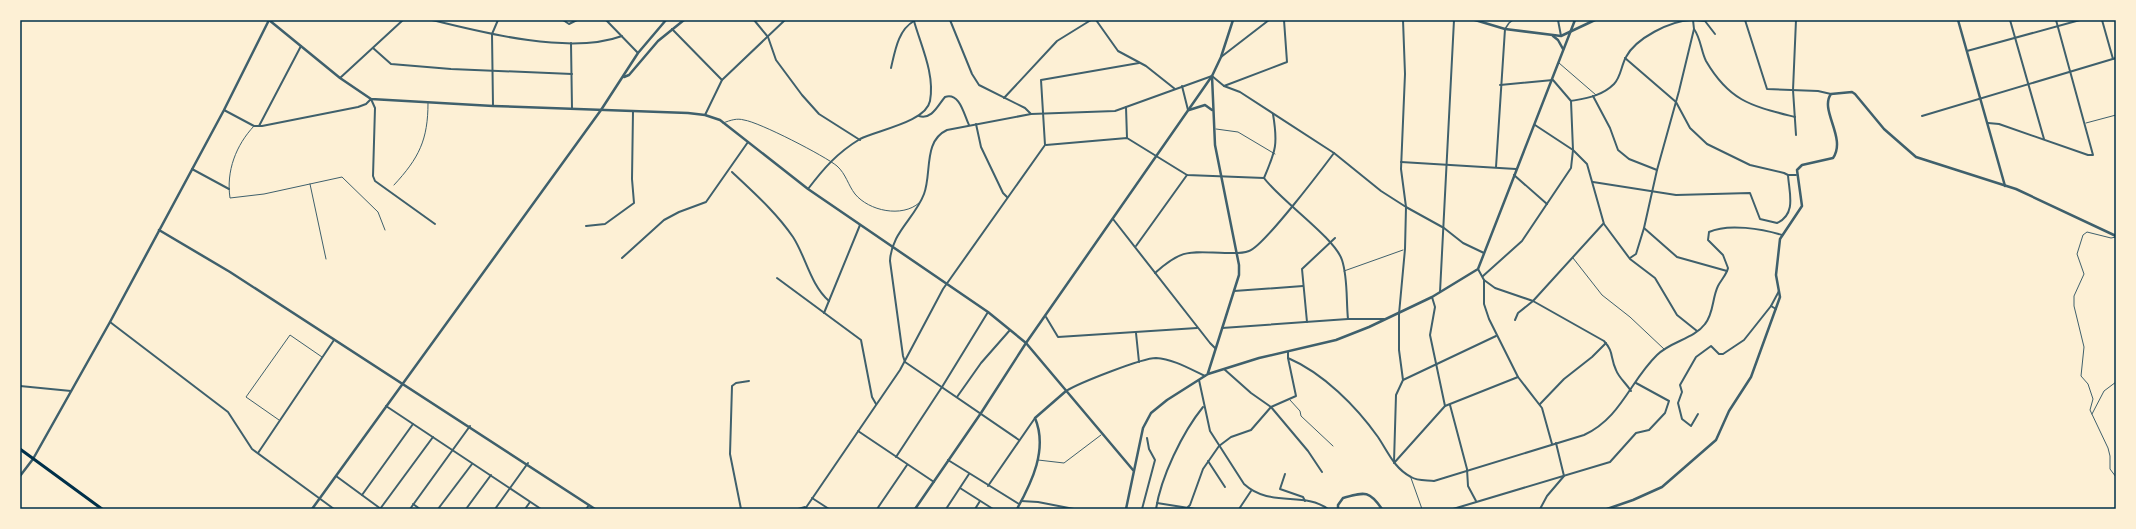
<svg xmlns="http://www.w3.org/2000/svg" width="2136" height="529" font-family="Lora,serif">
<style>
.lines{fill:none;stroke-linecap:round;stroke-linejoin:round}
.service{stroke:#3f606c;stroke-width:1}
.pedestrian{stroke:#3f606c;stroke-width:1.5}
.minor{stroke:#3f606c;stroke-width:2}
.tertiary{stroke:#3f606c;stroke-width:2.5}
.primary{stroke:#003049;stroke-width:3}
.neatline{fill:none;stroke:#003049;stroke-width:1.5}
</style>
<rect width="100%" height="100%" fill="#fdf0d5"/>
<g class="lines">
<!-- service -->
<g class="service">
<polyline points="1559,63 1596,95"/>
<path d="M723 123C731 120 737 118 744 120 759 122 825 156 837 166 846 174 848 185 855 194 869 211 902 218 919 203"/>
<polyline points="2086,123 2116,115"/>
<path d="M254 126C236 145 226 171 230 198L264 194 342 177 378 212 385 230"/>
<polyline points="1216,129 1238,132 1275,154"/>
<polyline points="310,184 326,259"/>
<path d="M394 185C419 158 428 140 428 103"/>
<polyline points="2116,237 2111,238 2087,232 2083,235 2077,254 2084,274 2074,296 2074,306 2084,347 2081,376 2088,384 2093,399 2090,410 2108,448 2110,456 2110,469 2116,477"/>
<polyline points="1573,258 1602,295 1630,317 1664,349"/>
<polyline points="1344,271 1403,250"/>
<polyline points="1290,400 1300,411 1301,416 1333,446"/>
<polyline points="2092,414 2104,391 2116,382"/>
<polyline points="279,420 246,397 290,335 322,357"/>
<polyline points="1038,460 1064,463 1101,435"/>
<polyline points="1411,478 1422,509"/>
</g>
<!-- pedestrian -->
<polyline class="pedestrian" points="1505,29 1509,23 1513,20"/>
<!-- minor -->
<g class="minor">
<path d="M432 20C484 33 571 55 622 36"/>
<polyline points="563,20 569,24 577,20"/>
<polyline points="606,20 638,53"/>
<polyline points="754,20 768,37 776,60 802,95 819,114 860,140"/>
<polyline points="950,20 972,74 979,85 1025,108 1031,114"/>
<polyline points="1096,20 1118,51 1146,66 1175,89"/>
<polyline points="1558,20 1561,36"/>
<polyline points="1696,20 1705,21 1715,34"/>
<polyline points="1745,20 1767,89 1818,91 1831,94"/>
<polyline points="2010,20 2044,139"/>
<polyline points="2102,20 2113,59"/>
<polyline points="672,29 722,80"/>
<path d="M1694 29C1701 39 1701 51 1706 61 1730 102 1752 106 1795 117"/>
<polyline points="571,43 572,109"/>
<polyline points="373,48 391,64 451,69 572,74"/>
<polyline points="1967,51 2080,20"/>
<polyline points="1221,57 1269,20"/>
<polyline points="1625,58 1676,102 1690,128 1707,144 1750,165 1784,173 1788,175 1796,175"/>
<path d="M891 68C895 51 898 30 914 21"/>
<polyline points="340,78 403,20"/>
<polyline points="1182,86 1188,110"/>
<polyline points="1224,86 1287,62 1284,20"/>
<polyline points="1593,96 1610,128 1618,150 1629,159 1657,170"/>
<polyline points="1004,98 1057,41 1091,20"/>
<path d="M1571 101C1587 98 1602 96 1614 84 1621 77 1621 66 1626 57 1636 38 1670 21 1691 20"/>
<polyline points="493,106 492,34 498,20"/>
<polyline points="1126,107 1127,138"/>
<polyline points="224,110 254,126 262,126 358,107 366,104 371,99 375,108 373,176 375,181 435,224"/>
<polyline points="705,115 722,80 785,20"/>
<path d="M919 116C932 120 938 105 945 97 960 92 964 115 969 125"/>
<polyline points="1922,116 2116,58"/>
<polyline points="1988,123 1999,124 2088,155 2093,155 2056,20"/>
<polyline points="976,124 981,147 1003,193 1007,197"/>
<polyline points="1535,125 1573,150 1587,164 1604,224 1630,259 1655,278 1677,315 1697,331"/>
<polyline points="259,126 301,46"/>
<polyline points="1796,135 1793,90 1796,20"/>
<polyline points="1046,145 1127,138 1187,175 1264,178"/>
<polyline points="1401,162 1516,169"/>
<polyline points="1496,167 1505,29"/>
<polyline points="192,169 229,189"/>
<path d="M732 172C753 192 776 212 793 237 806 257 810 284 829 301"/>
<polyline points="1514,175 1547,204"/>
<path d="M1264 178C1281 201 1335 238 1342 260 1348 278 1346 300 1348 319"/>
<path d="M1264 178C1276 150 1278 144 1273 114"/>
<path d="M1593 182 1676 195 1750 193 1760 219 1777 223C1797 214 1789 192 1788 175"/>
<path d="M808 189C824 168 837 153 860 139 878 130 926 122 930 101 935 74 921 46 914 21"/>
<polyline points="1113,219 1210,343 1215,348"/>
<polyline points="586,226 605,224 634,203 632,179 633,111"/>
<polyline points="1644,228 1677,257 1727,271"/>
<polyline points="1136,246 1187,175"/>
<polyline points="622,258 664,220 679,212 706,202 748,142"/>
<polyline points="1630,258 1636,254 1644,228 1657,170 1679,91 1694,29 1693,20"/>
<path d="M1478 269 1484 280 1495 288 1533 301 1604 341C1614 352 1610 357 1616 370 1619 378 1626 383 1631 391"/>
<path d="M1155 273C1183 248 1189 252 1225 253 1233 253 1241 254 1249 251 1263 247 1322 169 1334 153"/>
<polyline points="1483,276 1522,241 1571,168 1573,150 1571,101 1553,80 1500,85"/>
<polyline points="777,278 861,340 872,397 876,404"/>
<polyline points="1484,280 1484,304 1489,319 1518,377 1542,408 1552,444"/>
<polyline points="1234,291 1303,286"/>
<polyline points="1440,292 1454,20"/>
<polyline points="1432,297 1435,307 1430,335 1445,406"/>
<polyline points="1771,306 1779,291"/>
<polyline points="824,313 860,225"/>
<polyline points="1046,317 1058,337 1197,328"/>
<polyline points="1515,320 1518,313 1533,301 1603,224"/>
<polyline points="110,322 228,412 252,449 334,509"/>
<polyline points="1307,322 1302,269 1335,238"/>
<polyline points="1222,328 1348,319 1384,319"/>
<polyline points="1136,333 1139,362"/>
<path d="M1288 352V358C1323 373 1356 406 1378 437 1388 452 1394 468 1411 477 1417 481 1427 480 1434 481L1584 435C1621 418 1630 381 1657 355 1671 341 1694 339 1705 324 1714 313 1712 298 1718 286 1721 280 1727 274 1728 268L1723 255 1708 240 1709 232C1728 223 1763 229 1782 235"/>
<polyline points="1224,369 1251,393 1271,407 1308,451 1322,472"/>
<path d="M1199 380 1210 431 1244 484C1270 508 1304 491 1328 509"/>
<polyline points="1403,380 1496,336"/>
<polyline points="20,386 71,391"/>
<path d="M1066 391C1079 383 1142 358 1156 358 1173 359 1190 369 1205 376"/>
<polyline points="957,397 981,363 1010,330"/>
<polyline points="1540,404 1564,379 1592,357 1606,343"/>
<polyline points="1450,405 1467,469 1468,486 1476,501"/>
<polyline points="386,406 541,509"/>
<polyline points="1698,414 1691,426 1682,419 1678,403 1682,392 1680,385 1696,357 1711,346 1719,354 1723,354 1744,340 1771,306 1776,309"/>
<polyline points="858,431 934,482"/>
<path d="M1019 440 905 362 903 356 890 261C891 233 915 218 924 194 932 173 923 141 947 130L1031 114 1115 111 1212 76 1224 86 1240 92 1334 153 1381 191 1406 207 1444 228 1463 243 1484 253"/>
<polyline points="258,453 334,340"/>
<polyline points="896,457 942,387 988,312"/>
<polyline points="948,460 1019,504"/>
<polyline points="1208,461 1225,487"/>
<polyline points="1394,462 1396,395 1403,380 1399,350 1399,314 1405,249 1406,207 1401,169 1405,74 1403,20"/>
<polyline points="1394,463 1445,406 1518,377"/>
<polyline points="1285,474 1280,489 1303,497 1305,501"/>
<polyline points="336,476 381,509"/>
<polyline points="988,486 1035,418"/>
<polyline points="960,488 993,509"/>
<polyline points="362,495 413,424"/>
<polyline points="812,498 829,509"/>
<polyline points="1021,501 1038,502 1074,509"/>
<polyline points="1157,503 1195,509"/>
<polyline points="413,504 420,509"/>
<polyline points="380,509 433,437"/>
<polyline points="410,509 470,426"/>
<polyline points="438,509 472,464"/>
<polyline points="466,509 491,475"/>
<polyline points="495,509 528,463"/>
<polyline points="525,509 530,502"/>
<polyline points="586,509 589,505"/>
<polyline points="741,509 730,454 732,386 736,383 749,381"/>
<polyline points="798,509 805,507"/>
<polyline points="805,509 900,370 943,289 1045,145 1041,80 1139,63"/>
<polyline points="877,509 907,465"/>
<polyline points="946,509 969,474"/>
<polyline points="975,509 980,501"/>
<polyline points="1142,509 1155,460 1149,449 1147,438"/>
<path d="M1156 509C1161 477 1182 433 1203 407"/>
<polyline points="1186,509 1190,505 1203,469 1219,446 1231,437 1251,430 1271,407 1296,396 1288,358"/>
<polyline points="1239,509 1251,491"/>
<polyline points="1453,509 1610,462 1636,433 1649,430 1665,413 1669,401 1636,383"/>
<polyline points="1540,509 1547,496 1564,476 1556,443"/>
</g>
<!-- tertiary -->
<g class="tertiary">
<polyline points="269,20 340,78 371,99 493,106 688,113 705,115 720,120 808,189 988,312 1026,343 1133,470"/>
<polyline points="1475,20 1505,29 1561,36 1595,20"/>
<polyline points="1958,20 2005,186"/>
<polyline points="1553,36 1558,40 1563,49"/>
<polyline points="624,77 629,75 658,41 684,20"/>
<polyline points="1189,110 1205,105 1212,110"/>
<polyline points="159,230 230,272 595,509"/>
<polyline points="1208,373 1239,275 1239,265 1215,145 1212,76"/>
<polyline points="20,476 33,459 110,322 224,110 269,20"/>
<polyline points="312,509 601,110 638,53 666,20"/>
<polyline points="915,509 981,413 1026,343 1212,76 1221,57 1233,20"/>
<path d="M1017 509C1032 482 1048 449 1035 418L1066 391"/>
<polyline points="1126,509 1143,428 1151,413 1167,400 1208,374 1259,358 1336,340 1369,327 1432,297 1478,269 1575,20"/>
<path d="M1338 509V505L1343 498C1365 492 1369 490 1382 509"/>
<path d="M1607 509 1633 500 1662 487 1716 440 1729 411 1751 377 1780 297 1776 275 1780 239 1802 206 1797 170 1802 165 1833 158C1847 138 1819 110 1831 94L1852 92 1855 94 1884 129 1916 157 2016 189 2116 236"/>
</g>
<!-- primary -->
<polyline class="primary" points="20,449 102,509"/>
</g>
<!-- border -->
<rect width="2136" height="529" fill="none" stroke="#fdf0d5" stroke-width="42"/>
<rect x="21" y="21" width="2094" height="487" class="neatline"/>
</svg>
